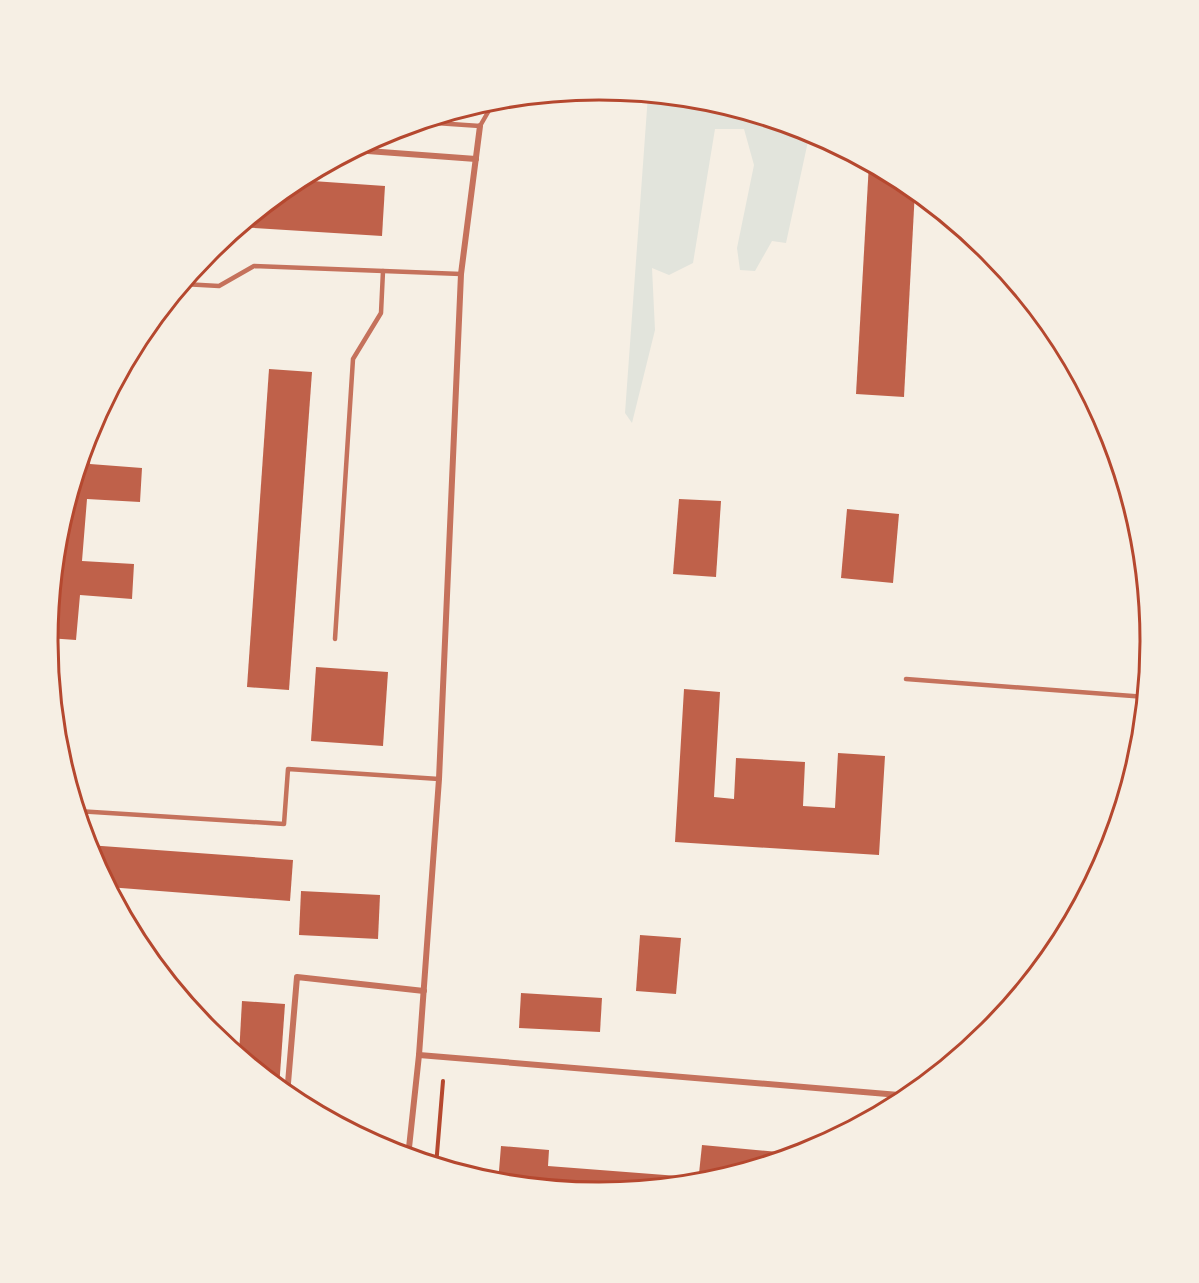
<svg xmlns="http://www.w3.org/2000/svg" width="1199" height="1283" font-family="Lato,sans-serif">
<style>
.green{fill:#e2e4dc}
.building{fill:#bf614a}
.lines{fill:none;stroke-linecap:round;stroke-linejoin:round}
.path{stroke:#b5482f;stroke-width:4}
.service{stroke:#c5725c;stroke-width:4.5}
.minor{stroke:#c5725c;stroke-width:6}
.rim{fill:none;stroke:#b5482f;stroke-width:3}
</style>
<rect width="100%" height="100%" fill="#f6efe4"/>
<!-- green -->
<polygon class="green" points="648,95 707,101 810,132 786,243 772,241 755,271 740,270 737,248 754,165 744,129 715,129 693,263 669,275 652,268 655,330 632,423 625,413"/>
<!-- building -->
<g class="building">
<polygon points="869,163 906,183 915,190 904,397 856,394"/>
<polygon points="298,180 385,186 382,236 239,227"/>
<polygon points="269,369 312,372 289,690 247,687"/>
<polygon points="93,425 90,464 142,468 140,502 87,499 82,561 134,564 132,599 80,595 76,640 48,638 59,534"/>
<polygon points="679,499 721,501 716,577 673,574"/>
<polygon points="847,509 899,514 893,583 841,578"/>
<polygon points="316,667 388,672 383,746 311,741"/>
<polygon points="684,689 720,692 714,797 734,799 736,758 805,762 803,806 835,808 838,753 885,756 879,855 675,842"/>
<polygon points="88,845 293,860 290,901 108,887"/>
<polygon points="301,891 380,895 378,939 299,935"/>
<polygon points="640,935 681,938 676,994 636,991"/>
<polygon points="521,993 602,998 600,1032 519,1028"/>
<polygon points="242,1001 285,1004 279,1088 239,1055"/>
<polygon points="702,1145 801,1154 707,1182 698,1183"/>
<polygon points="501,1146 549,1150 548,1166 678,1176 677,1185 599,1193 498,1183"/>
</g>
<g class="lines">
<!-- path -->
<polyline class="path" points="436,1166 443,1081"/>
<!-- service -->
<g class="service">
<polyline points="421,122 480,126 495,100"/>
<polyline points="183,284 219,286 254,266 461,274"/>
<polyline points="335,639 353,359 381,313 383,271"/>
<polyline points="906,679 1146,697"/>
<polyline points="77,811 284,824 288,769 439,779"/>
</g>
<!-- minor -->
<g class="minor">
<polyline points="354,150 476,159"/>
<polyline points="419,1055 911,1096"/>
<polyline points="287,1095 297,977 424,991"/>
<polyline points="408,1157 419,1055 439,779 461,274 480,126"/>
</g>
</g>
<!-- crop -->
<path d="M0 0H1199V1283H0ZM58 641a541 541 0 1 1 1082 0a541 541 0 1 1-1082 0Z" fill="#f6efe4" fill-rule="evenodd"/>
<path class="rim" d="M58 641a541 541 0 1 1 1082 0a541 541 0 1 1-1082 0Z"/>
</svg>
